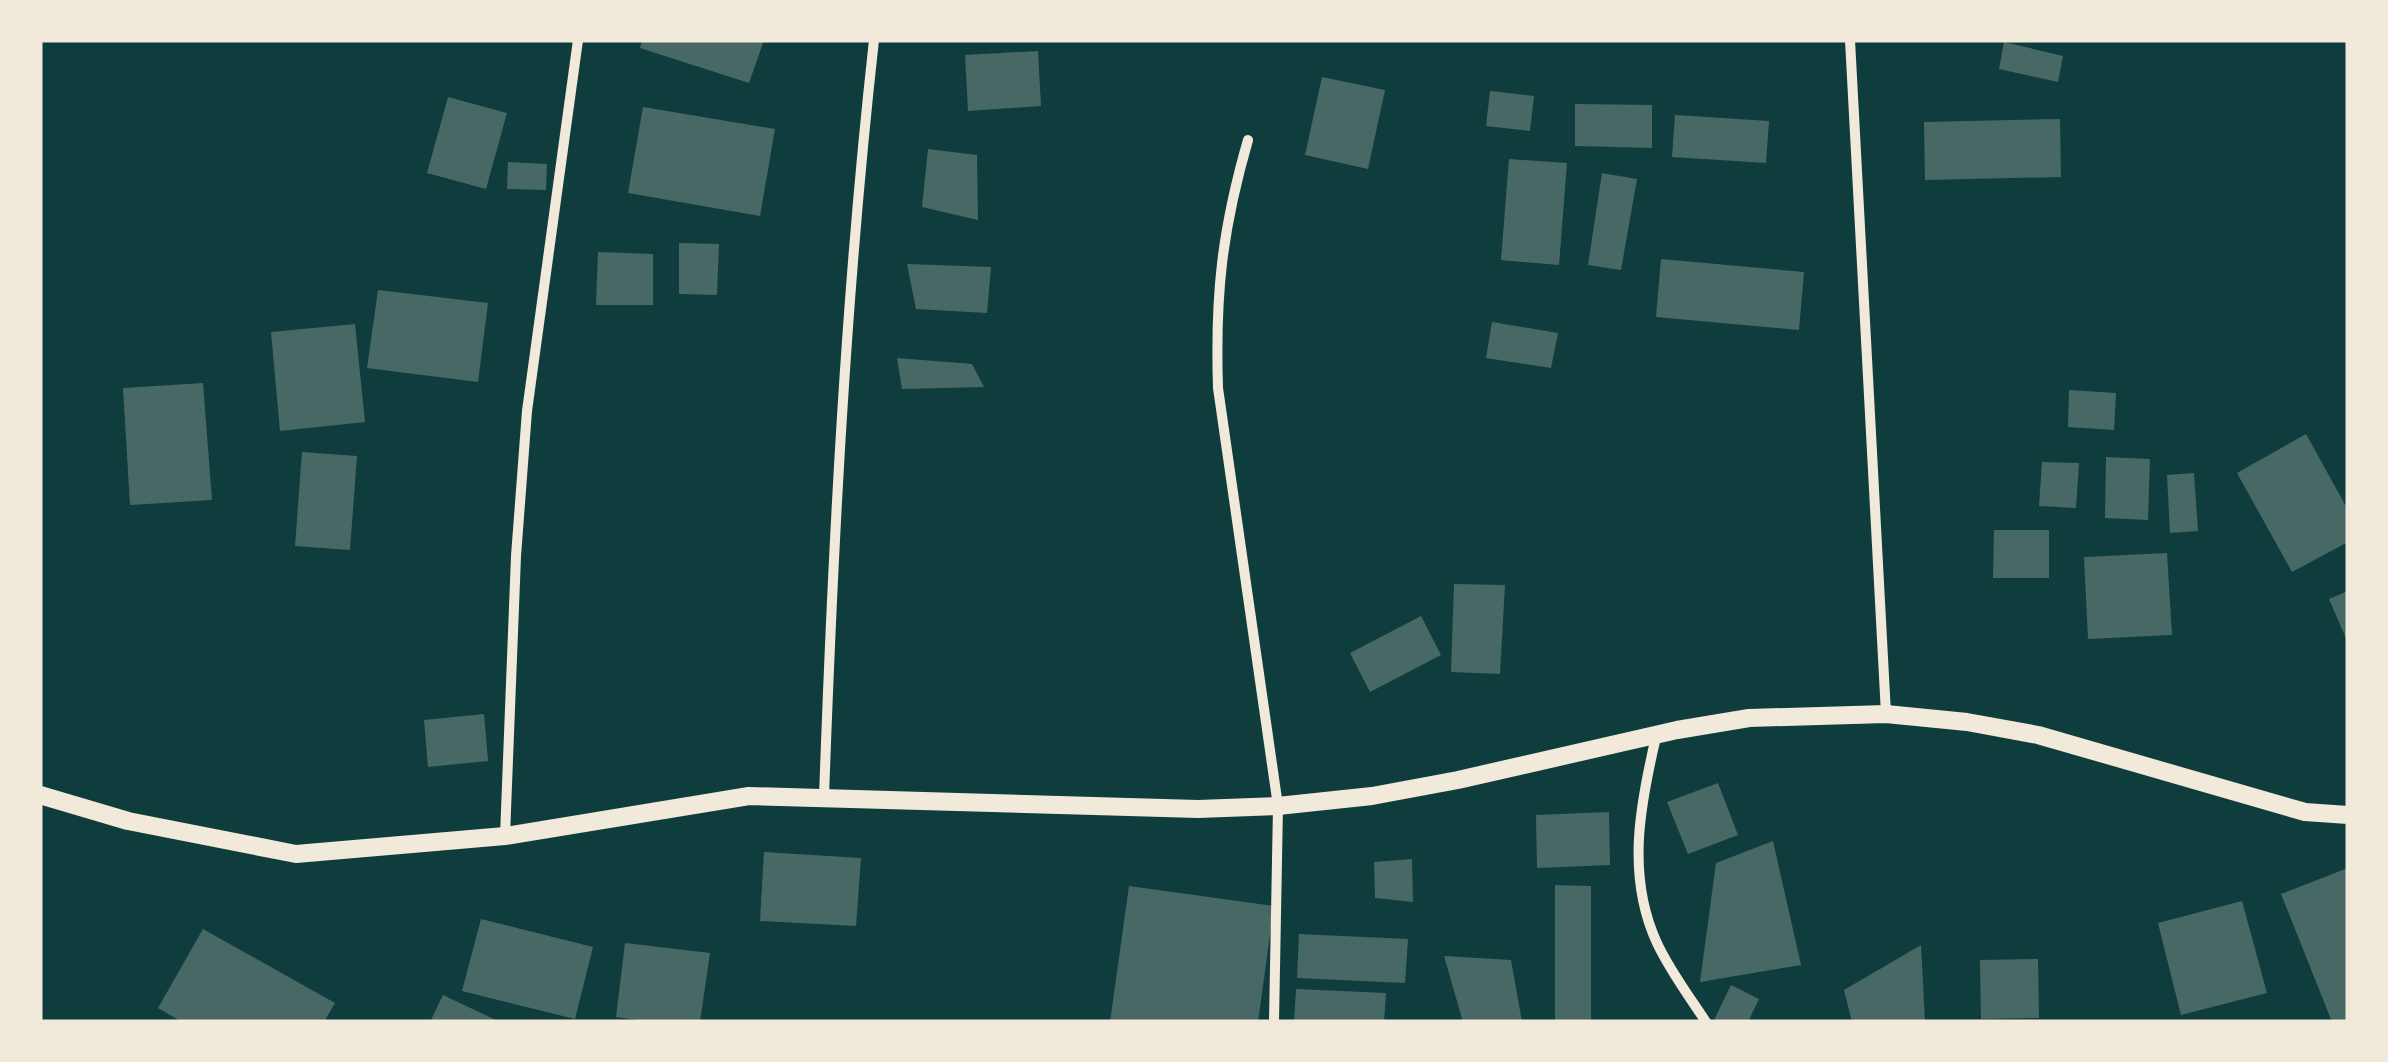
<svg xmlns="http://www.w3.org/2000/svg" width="2388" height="1062" font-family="'Sofia Sans Condensed',sans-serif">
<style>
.building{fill:#486865}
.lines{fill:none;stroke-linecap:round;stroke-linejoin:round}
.minor{stroke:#f1e9da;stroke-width:10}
.tertiary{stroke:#f1e9da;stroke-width:18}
</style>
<rect width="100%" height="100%" fill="#0f3d3e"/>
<!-- building -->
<g class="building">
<polygon points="642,40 764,40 749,83 640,48"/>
<polygon points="2004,42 2063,56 2058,82 1999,69"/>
<polygon points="1038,51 1041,106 968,111 965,55"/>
<polygon points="1322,77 1385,90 1368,169 1305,155"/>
<polygon points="1490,91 1534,96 1530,131 1486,126"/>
<polygon points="448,97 507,113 486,189 427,173"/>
<polygon points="1575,104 1652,105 1652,148 1575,146"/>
<polygon points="643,107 775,129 760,216 628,193"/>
<polygon points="1675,115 1769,121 1766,163 1672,157"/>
<polygon points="2060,119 2061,177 1925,180 1924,122"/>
<polygon points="928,149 977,155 978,220 922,207"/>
<polygon points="1509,159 1567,163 1559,265 1501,260"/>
<polygon points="508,162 547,164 546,190 507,189"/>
<polygon points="1602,173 1637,179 1621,270 1588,265"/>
<polygon points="679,243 719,244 717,295 679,294"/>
<polygon points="598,252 653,254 653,305 596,305"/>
<polygon points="1661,259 1804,272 1799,330 1656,317"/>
<polygon points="907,264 991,267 987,313 916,309"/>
<polygon points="378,290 488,303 478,382 367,368"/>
<polygon points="1492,322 1558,333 1551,368 1486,358"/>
<polygon points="355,324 365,422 280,431 271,332"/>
<polygon points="897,358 972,364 984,387 902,389"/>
<polygon points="203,383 212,500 130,505 123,388"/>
<polygon points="2069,390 2116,393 2114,430 2068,427"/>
<polygon points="2306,434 2348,510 2348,542 2292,572 2237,473"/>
<polygon points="302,452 357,456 350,550 295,546"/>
<polygon points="2106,457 2150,459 2148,520 2105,518"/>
<polygon points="2042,462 2079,463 2076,508 2039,506"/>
<polygon points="2194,473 2198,531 2170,533 2167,475"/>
<polygon points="1994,530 2049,530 2049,578 1993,578"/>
<polygon points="2167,553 2172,635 2088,639 2084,557"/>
<polygon points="1454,584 1505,585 1500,674 1451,672"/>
<polygon points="2348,591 2348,643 2329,599"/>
<polygon points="1421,616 1441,655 1370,692 1350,653"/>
<polygon points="484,714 488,761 428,767 424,720"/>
<polygon points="1718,783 1738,835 1688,854 1667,802"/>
<polygon points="1609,812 1610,865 1537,868 1536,815"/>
<polygon points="1773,841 1801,965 1700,982 1716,863"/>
<polygon points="764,852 861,858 856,926 760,921"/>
<polygon points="1412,859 1413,902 1375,898 1374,862"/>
<polygon points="2348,868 2348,1022 2332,1022 2281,894"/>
<polygon points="1555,885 1591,886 1591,1022 1555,1022"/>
<polygon points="1129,886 1274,906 1258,1022 1110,1022"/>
<polygon points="2242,901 2267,993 2181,1015 2158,923"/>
<polygon points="481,919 593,947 575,1019 462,991"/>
<polygon points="203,929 335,1003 324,1022 182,1022 158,1008"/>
<polygon points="1299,934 1408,939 1405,983 1297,978"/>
<polygon points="625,943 710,953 700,1022 652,1022 616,1017"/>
<polygon points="1921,945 1925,1022 1852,1022 1844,990"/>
<polygon points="1444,956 1511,960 1522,1022 1463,1022"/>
<polygon points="2038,959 2039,1018 1981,1019 1980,960"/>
<polygon points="1731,985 1759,999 1748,1022 1713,1022"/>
<polygon points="1296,989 1386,993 1384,1022 1294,1022"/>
<polygon points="443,995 500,1022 430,1022"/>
</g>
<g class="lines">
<!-- minor -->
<g class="minor">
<polyline points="1850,40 1886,714"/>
<path d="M1248 140C1222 230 1215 294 1218 388L1278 806 1274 1022"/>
<path d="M1656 737C1640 805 1626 876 1657 943 1670 971 1689 996 1706 1022"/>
<path d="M824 797C833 544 846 292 874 40"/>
<polyline points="505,836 516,556 527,411 578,40"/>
</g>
<!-- tertiary -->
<polyline class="tertiary" points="40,795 128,821 296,854 505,836 749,796 1198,809 1278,806 1372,796 1458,780 1677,730 1749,718 1886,714 1967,722 2038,735 2305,812 2348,815"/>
</g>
<!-- border -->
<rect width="2388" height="1062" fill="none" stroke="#f1e9da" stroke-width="85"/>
</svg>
